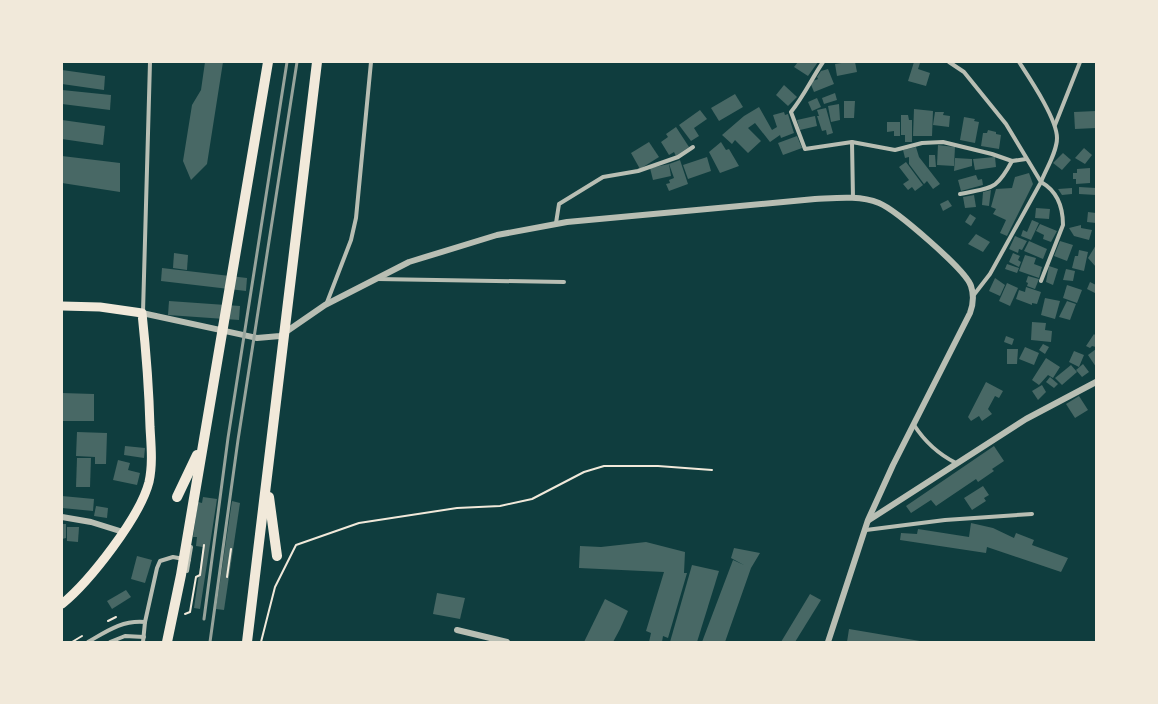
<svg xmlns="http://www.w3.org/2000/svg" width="1158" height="704" font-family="'Work Sans',sans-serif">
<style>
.building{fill:#486865}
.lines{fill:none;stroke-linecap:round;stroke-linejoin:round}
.path{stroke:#f1e9da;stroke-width:2}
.service{stroke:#b8beb3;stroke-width:4}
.minor{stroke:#b8beb3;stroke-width:6}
.secondary{stroke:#f1e9da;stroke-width:9}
.primary{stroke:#f1e9da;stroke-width:10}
.rail{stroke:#97a49c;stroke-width:3}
</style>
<rect width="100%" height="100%" fill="#0f3d3e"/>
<!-- building -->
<g class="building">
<polygon points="205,62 223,62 207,164 191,180 183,161 192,105 201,90"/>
<polygon points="798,62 818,62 808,76 794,67"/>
<polygon points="848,62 855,62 857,72 837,76 835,64"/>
<polygon points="914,62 920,63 918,69 930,73 926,86 908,81"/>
<polygon points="828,69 834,84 814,92 810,82 818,79 817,77 821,71"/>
<polygon points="62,70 105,76 104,90 62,84"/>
<polygon points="784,85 797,97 788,106 776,95"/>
<polygon points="62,90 111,95 110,110 62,104"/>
<polygon points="835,93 837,100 824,104 822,98"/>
<polygon points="735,94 743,107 719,121 711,108"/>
<polygon points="817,98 821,107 812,111 808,102"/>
<polygon points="844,101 855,101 854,118 844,118"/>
<polygon points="839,104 840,120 831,122 828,106"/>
<polygon points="759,107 772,130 777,127 773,115 784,112 785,115 788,114 794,133 781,138 780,135 770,142 755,123 748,128 761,141 748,153 735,140 732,144 722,135 744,116"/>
<polygon points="826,108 833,133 827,135 826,130 822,131 817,116 819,116 817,110"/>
<polygon points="914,109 933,111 932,136 913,136"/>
<polygon points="700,110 707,119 694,128 699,136 691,141 679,125"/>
<polygon points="1096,111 1096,128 1075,129 1074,112"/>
<polygon points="935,112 944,112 943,115 950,116 949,127 933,125"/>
<polygon points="901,115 908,115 909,120 912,120 912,142 905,142 905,135 901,135"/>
<polygon points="815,116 817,126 800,130 797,120"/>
<polygon points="964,117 975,119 974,121 979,122 975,143 960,140"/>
<polygon points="62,120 105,126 103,145 62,139"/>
<polygon points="887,122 900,122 900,136 894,136 894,131 887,132"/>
<polygon points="676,127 689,147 676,156 674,152 669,155 661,142 668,137 666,134"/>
<polygon points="988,130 996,132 996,134 1001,135 999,149 981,146 983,133 987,133"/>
<polygon points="797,136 802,148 783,155 778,143"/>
<polygon points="649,142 659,157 640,169 631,153"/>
<polygon points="721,142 726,150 729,149 739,166 720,173 709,152"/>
<polygon points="938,145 955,147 954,166 937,165"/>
<polygon points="916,147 919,157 940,184 933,189 927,181 924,184 909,164 909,157 905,158 903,150"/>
<polygon points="1084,148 1092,155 1085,164 1075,158"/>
<polygon points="1063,153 1071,160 1062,170 1053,163"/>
<polygon points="929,155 935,155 936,167 929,167"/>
<polygon points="62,156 120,163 120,192 62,183"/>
<polygon points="707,157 711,171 688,179 683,165"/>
<polygon points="995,157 996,167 975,170 973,159"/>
<polygon points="955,158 972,159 972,166 954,171"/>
<polygon points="680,160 688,184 669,191 666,184 670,183 669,180 674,178 669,164"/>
<polygon points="906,162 923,185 915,191 912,187 908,190 903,184 909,180 899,167"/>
<polygon points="669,164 671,176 653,180 650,168"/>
<polygon points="1090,168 1090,183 1076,184 1076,179 1073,179 1073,173 1077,173 1077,169"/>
<polygon points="1029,173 1033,184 1007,236 1000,233 1006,220 993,214 996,209 991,207 996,189 1012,188 1015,177"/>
<polygon points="976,175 978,180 982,179 983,185 961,191 958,180"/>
<polygon points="1079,187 1096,188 1096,195 1079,194"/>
<polygon points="1072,188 1072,194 1062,195 1058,189"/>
<polygon points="991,190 989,206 982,205 983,192"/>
<polygon points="974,195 976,207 965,208 963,197"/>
<polygon points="948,200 952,206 943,211 940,204"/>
<polygon points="1036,208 1050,209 1049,219 1035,218"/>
<polygon points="1088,212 1096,213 1096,223 1087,222"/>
<polygon points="970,214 976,218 971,226 965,222"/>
<polygon points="1032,220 1039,223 1031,240 1021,236 1023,230 1027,232"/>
<polygon points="1040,224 1057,231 1051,242 1043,239 1044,235 1036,231"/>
<polygon points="1081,225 1081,228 1092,230 1089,240 1074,236 1069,228"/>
<polygon points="976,234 990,242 983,252 968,244"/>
<polygon points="1015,236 1027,241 1022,250 1019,249 1018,253 1009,249"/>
<polygon points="1029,241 1047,249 1043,259 1024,251"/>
<polygon points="1060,241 1073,245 1067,261 1054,256"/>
<polygon points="1096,245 1096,267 1088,258"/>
<polygon points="1079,250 1088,252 1084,271 1072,268 1075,256 1078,256"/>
<polygon points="174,253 188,255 187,270 173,268"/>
<polygon points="1013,253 1020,256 1018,260 1021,262 1019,267 1009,262"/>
<polygon points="1025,255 1036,258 1034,264 1042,267 1039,278 1019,271"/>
<polygon points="1007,264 1019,268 1017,273 1005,269"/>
<polygon points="1049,266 1058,269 1053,285 1046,282"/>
<polygon points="162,268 247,278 246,291 161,281"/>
<polygon points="1066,269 1075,271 1073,281 1063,280"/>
<polygon points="1028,276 1039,279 1035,289 1027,286 1028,283 1026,282"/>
<polygon points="995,278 1005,285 1000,296 989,291"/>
<polygon points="1090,282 1096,285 1095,293 1087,289"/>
<polygon points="1007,283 1018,288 1010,306 999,301"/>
<polygon points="1067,285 1082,290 1077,303 1063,298"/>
<polygon points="1026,287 1041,292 1037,304 1032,303 1032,305 1016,299 1019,290 1025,292"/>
<polygon points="1045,298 1060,301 1055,319 1041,315"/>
<polygon points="169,301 240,306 239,320 168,315"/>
<polygon points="1067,301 1076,304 1070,320 1059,317"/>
<polygon points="1032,322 1046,323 1045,330 1052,331 1051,342 1031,340"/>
<polygon points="1094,334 1096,336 1096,347 1092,346 1090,348 1086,346"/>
<polygon points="1006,336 1014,339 1012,345 1004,342"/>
<polygon points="1043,344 1049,347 1045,354 1039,350"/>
<polygon points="1025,347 1039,353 1034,365 1019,359"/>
<polygon points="1007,349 1018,349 1017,364 1007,364"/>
<polygon points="1096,349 1096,367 1088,355"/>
<polygon points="1074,351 1084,355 1079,367 1069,362"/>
<polygon points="1046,358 1060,367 1053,378 1048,375 1039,385 1032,380"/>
<polygon points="1083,364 1089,372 1082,377 1076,370"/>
<polygon points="1071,365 1077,372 1062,385 1055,378"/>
<polygon points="1050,377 1058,384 1054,388 1046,382"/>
<polygon points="986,382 1003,391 999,398 995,396 988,409 992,414 982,421 979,416 971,421 968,417"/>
<polygon points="1042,385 1046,392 1038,400 1032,391"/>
<polygon points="62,393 94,394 94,421 62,421"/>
<polygon points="1079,396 1088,410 1075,418 1066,404"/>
<polygon points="77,432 107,433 106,464 95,464 95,457 76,456"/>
<polygon points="125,446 145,448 144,458 124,455"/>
<polygon points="994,446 1004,461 992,469 994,471 978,482 976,479 936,506 931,500 911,513 906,506"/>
<polygon points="77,458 91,458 90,487 76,487"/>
<polygon points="118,460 130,463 128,470 140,473 137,485 113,480"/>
<polygon points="983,486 989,495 984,498 986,501 972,510 964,498"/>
<polygon points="62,496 94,499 93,511 62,508"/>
<polygon points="203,497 217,499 200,609 194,608 203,547 196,546 197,537 193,537 198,502 202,503"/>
<polygon points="232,501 240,503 224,610 216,609"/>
<polygon points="96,506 108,508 107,518 94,516"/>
<polygon points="971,523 993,528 1014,538 1016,533 1034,540 1032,545 1068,558 1061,572 987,547 986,553 900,540 901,533 917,534 918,529 969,537"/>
<polygon points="62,524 66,524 66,538 62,539"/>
<polygon points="67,527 79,527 78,542 67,541"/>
<polygon points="646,542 685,552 684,573 687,573 668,638 663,636 662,642 649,642 651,633 646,631 664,572 579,568 580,546 601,547"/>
<polygon points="734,548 760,553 751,568 725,642 702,642 733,560 744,565 731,558"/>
<polygon points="137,556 152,560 145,583 131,579"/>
<polygon points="692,565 719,571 697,642 670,642"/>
<polygon points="126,590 131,597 112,609 107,601"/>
<polygon points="437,593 465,598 460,619 433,614"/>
<polygon points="810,594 821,600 795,642 781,642"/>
<polygon points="605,599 628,611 620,629 613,642 584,642"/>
<polygon points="849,629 920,641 920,642 847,642"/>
</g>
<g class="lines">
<!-- path -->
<g class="path">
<polyline points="227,577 231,549"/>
<polyline points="185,614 190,612 196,577 200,575 204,545"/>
<polyline points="108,621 116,617"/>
<polyline points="72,642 82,636"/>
<polyline points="261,642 275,587 296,545 359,523 457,508 500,506 532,499 584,472 604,466 658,466 712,470"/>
</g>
<!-- service -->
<g class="service">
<path d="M823 62C812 78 804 96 791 112L805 149 852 142 895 150 922 143 943 142 992 154 1012 161 1026 159"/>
<polyline points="949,62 964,72 1006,124 1041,182 990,274 973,296"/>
<path d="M1019 62C1030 79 1057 119 1057 138 1057 152 1046 169 1041 182 1057 191 1063 206 1063 225L1041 281"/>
<polyline points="1055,125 1080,62"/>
<polyline points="852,142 853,198"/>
<path d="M960 194C992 187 996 191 1012 161"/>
<polyline points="556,223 559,204 603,177 638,171 678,157 693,147"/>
<polyline points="377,279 564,282"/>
<polyline points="326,305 351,240 356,218 371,62"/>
<polyline points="143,312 150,62"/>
<path d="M914 425C925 442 938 454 956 463"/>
<polyline points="866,530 945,520 1032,514"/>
<polyline points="187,571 191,547"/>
<polyline points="145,622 157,568 160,561 173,557 189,560"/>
<path d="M88 642C107 631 122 620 145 622L143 642"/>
<polyline points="110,642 125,636 144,637"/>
</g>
<!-- minor -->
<g class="minor">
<path d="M142 313 257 338 280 336 325 305 409 262 497 235 567 222 815 199C836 198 859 195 879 203 896 210 966 270 971 286 974 295 973 305 970 313L893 465 868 520 828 642"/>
<polyline points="62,517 91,522 123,532"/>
<polyline points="869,520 1026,419 1096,382"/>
<polyline points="457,630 507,642"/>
</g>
<!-- secondary -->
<path class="secondary" d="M62 306 100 307 142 313C146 351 149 389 150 427 151 445 153 464 149 482 140 517 90 581 62 604"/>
<!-- primary -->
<g class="primary">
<polyline points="177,497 197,455"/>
<polyline points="269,497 277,556"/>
<polyline points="167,642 181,575 268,62"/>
<polyline points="247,642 317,62"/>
</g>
<!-- rail -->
<g class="rail">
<polyline points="204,619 228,438 287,62"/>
<polyline points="210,642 238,440 297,62"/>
</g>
</g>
<!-- border -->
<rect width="1158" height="704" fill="none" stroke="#f1e9da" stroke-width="126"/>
</svg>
